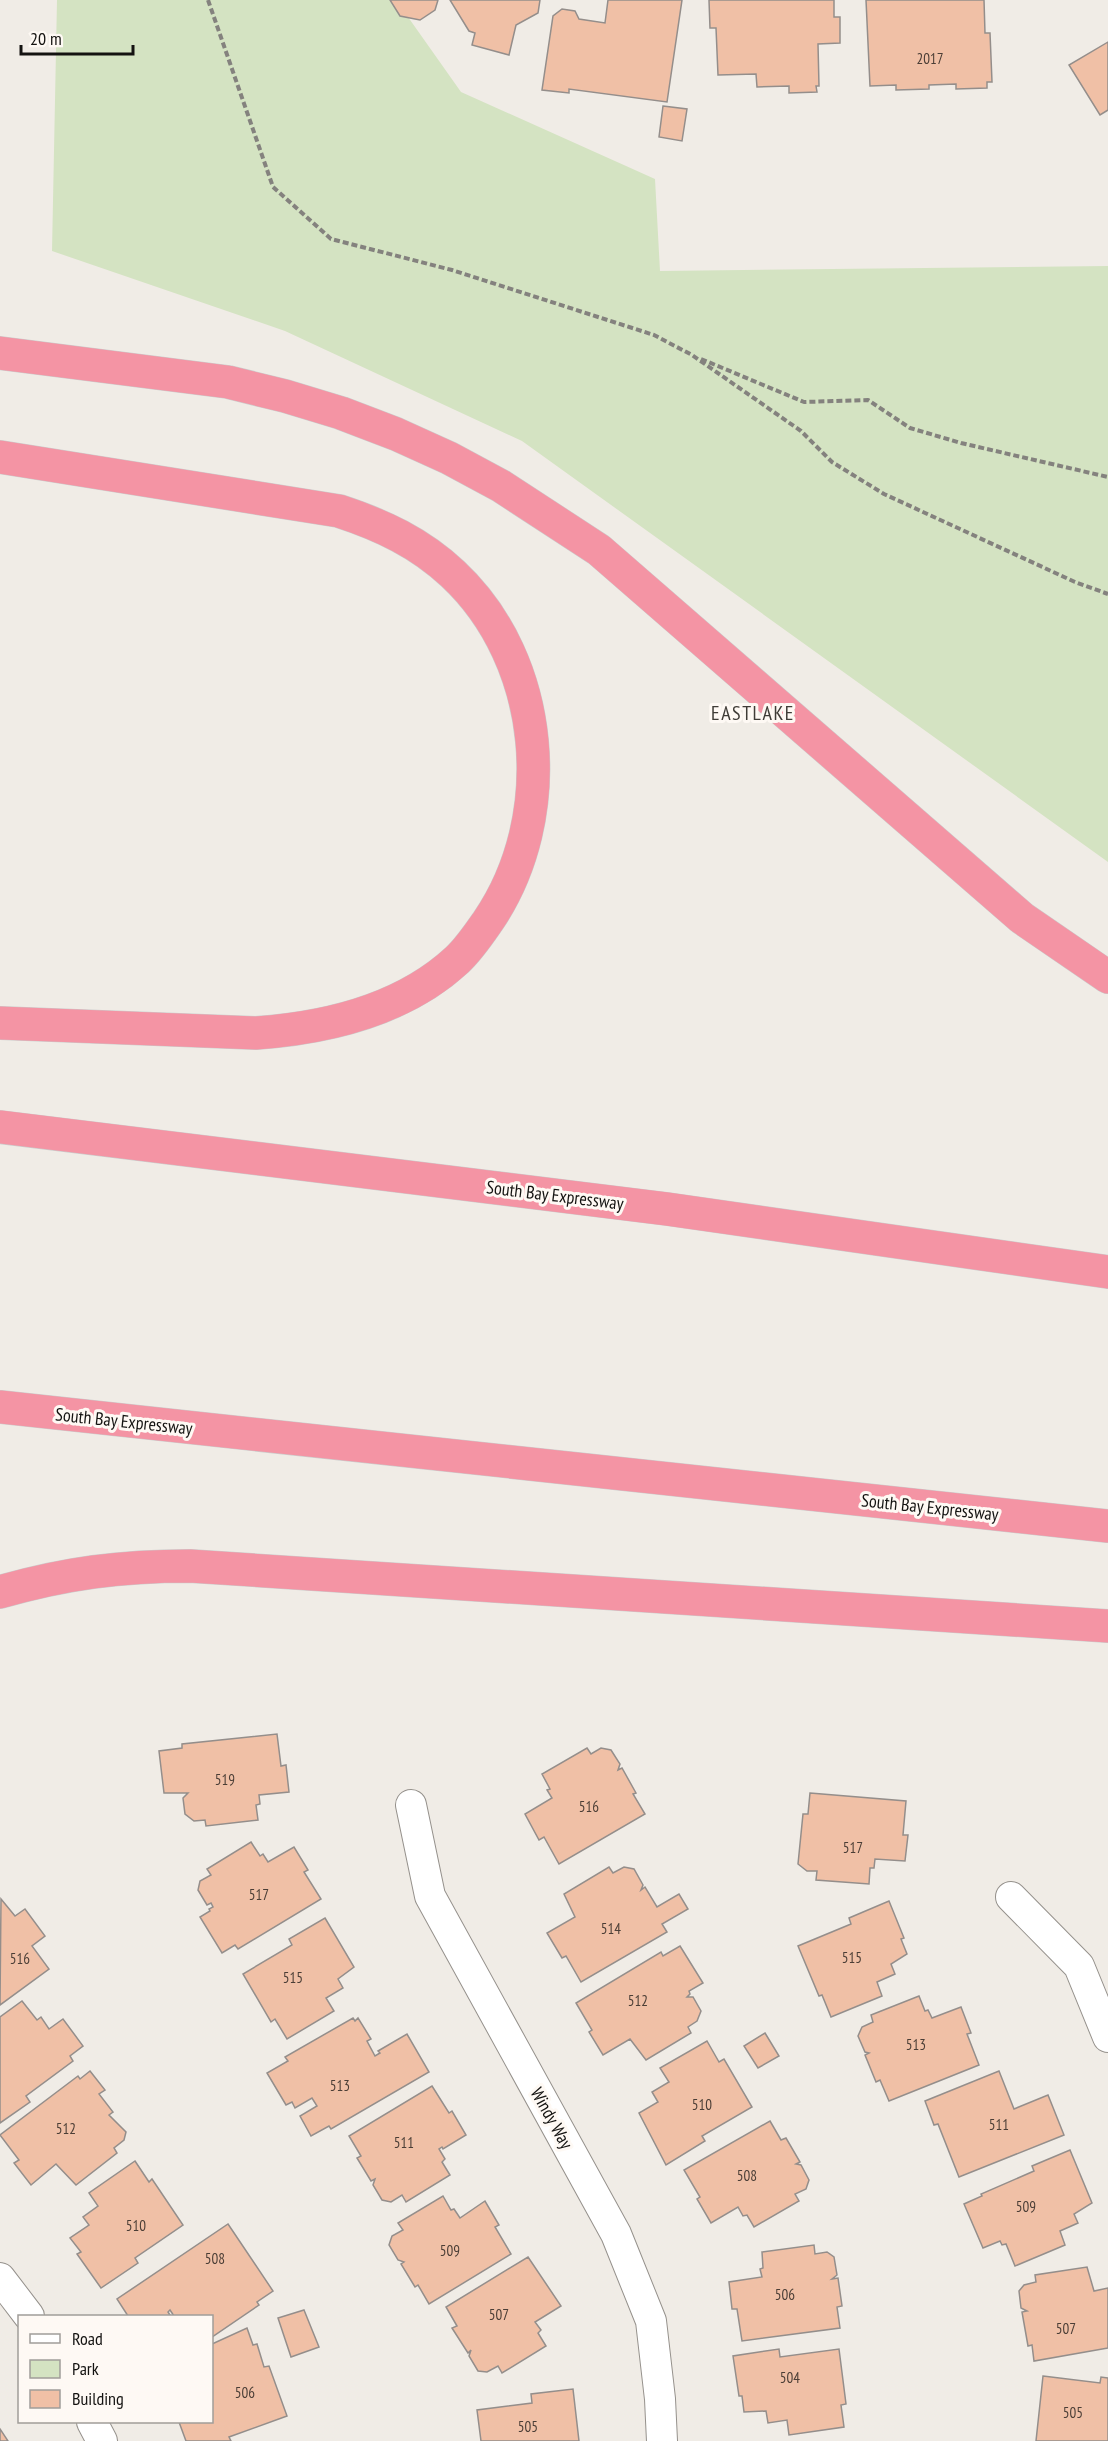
<svg xmlns="http://www.w3.org/2000/svg" width="1108" height="2441" font-family="'PT Sans Narrow',sans-serif">
<style>
.green{fill:#d4e3c2}
.building{fill:#f0c0a6;stroke:#948e8b;stroke-width:1.5}
.lines{fill:none;stroke-linecap:round;stroke-linejoin:round}
.minor-casing{stroke:#95918c;stroke-width:32}
.motorway-casing{stroke:#cbcbcb;stroke-width:34}
.path{stroke:#84827e;stroke-width:4;stroke-dasharray:6 3;stroke-linecap:butt}
.minor{stroke:#fff;stroke-width:30}
.motorway{stroke:#f494a4;stroke-width:33}
.labels{text-anchor:middle;dominant-baseline:central;stroke-width:6;stroke-linejoin:round;paint-order:stroke}
.number-label{font-size:15px;fill:#4b3e36}
.street-label{font-size:18px;fill:#141311;stroke:#fef9f4}
.neighbourhood-label{font-size:20px;letter-spacing:1.5px;fill:#3f3c37;stroke:#fef9f4}
</style>
<rect width="100%" height="100%" fill="#f0ece6"/>
<!-- green -->
<polygon class="green" points="57,0 396,0 461,92 655,179 660,271 1108,266 1108,862 522,441 285,331 52,251"/>
<!-- building -->
<g class="building">
<polygon points="390,0 438,0 435,10 420,20 400,16"/>
<polygon points="450,0 540,0 538,13 516,25 509,55 472,45 475,33 469,31"/>
<polygon points="608,0 682,0 667,102 569,89 569,93 542,90 553,16 562,9 575,11 579,19 605,23"/>
<polygon points="709,0 834,0 834,17 840,17 840,43 818,44 819,86 816,86 817,92 789,93 789,86 757,87 756,74 718,75 716,28 710,28"/>
<polygon points="866,0 984,0 985,33 990,33 992,82 987,82 987,88 956,89 956,84 929,85 929,89 896,90 896,85 870,86"/>
<polygon points="1108,42 1108,110 1100,115 1069,65"/>
<polygon points="663,106 687,109 682,141 659,137"/>
<polygon points="277,1734 281,1766 286,1765 289,1792 259,1795 260,1804 256,1805 258,1820 206,1826 205,1820 194,1821 185,1814 183,1798 188,1793 164,1793 159,1751 182,1748 182,1744"/>
<polygon points="587,1748 591,1754 601,1748 611,1750 620,1764 618,1770 622,1768 636,1793 633,1794 645,1814 559,1864 544,1837 539,1840 525,1814 552,1798 547,1790 550,1789 542,1774"/>
<polygon points="810,1793 906,1801 903,1835 908,1835 905,1861 875,1859 874,1868 870,1868 869,1884 816,1880 817,1871 807,1871 798,1864 803,1814 808,1814"/>
<polygon points="251,1842 260,1856 263,1854 268,1862 294,1847 308,1870 304,1872 321,1899 238,1949 235,1945 222,1953 200,1917 210,1911 209,1909 213,1907 211,1903 207,1905 198,1890 200,1881 211,1875 207,1869"/>
<polygon points="609,1867 613,1873 624,1867 634,1869 643,1885 641,1890 645,1887 657,1907 679,1894 688,1909 662,1924 667,1932 581,1982 566,1956 562,1958 547,1933 575,1917 564,1894"/>
<polygon points="1,1899 15,1916 25,1909 45,1936 32,1946 49,1969 0,2005"/>
<polygon points="889,1901 904,1938 901,1939 907,1954 891,1964 895,1974 877,1982 882,1996 831,2017 822,1995 819,1996 798,1946 851,1924 849,1918"/>
<polygon points="325,1918 354,1967 338,1979 343,1988 326,1998 334,2011 287,2039 275,2019 271,2022 243,1974 292,1945 289,1939"/>
<polygon points="680,1946 703,1983 689,1991 690,1994 687,1997 693,1997 701,2011 697,2021 688,2027 691,2033 646,2060 630,2039 603,2055 589,2032 592,2030 576,2003 661,1952 663,1956"/>
<polygon points="919,1996 925,2011 928,2010 932,2018 961,2007 971,2033 967,2034 979,2065 889,2101 880,2080 876,2082 865,2055 869,2053 865,2052 858,2036 862,2027 873,2022 871,2015"/>
<polygon points="22,2001 37,2020 41,2017 49,2029 63,2019 83,2046 70,2056 73,2061 26,2096 30,2102 0,2123 0,2017"/>
<polygon points="353,2018 355,2021 358,2018 371,2039 367,2041 375,2056 380,2053 378,2051 407,2034 429,2072 331,2129 329,2126 311,2136 300,2116 317,2106 312,2098 295,2108 292,2102 286,2105 267,2073 288,2061 285,2057"/>
<polygon points="765,2033 779,2056 758,2068 744,2046"/>
<polygon points="707,2041 719,2062 724,2059 752,2107 702,2136 705,2141 666,2165 639,2113 658,2102 652,2092 669,2082 660,2068"/>
<polygon points="90,2071 105,2090 99,2094 113,2112 109,2115 126,2132 124,2140 114,2148 117,2153 76,2185 56,2164 31,2185 14,2163 19,2160 0,2135 78,2076 80,2079"/>
<polygon points="999,2071 1014,2109 1048,2095 1064,2135 959,2177 938,2124 934,2125 925,2101"/>
<polygon points="432,2086 449,2113 452,2111 466,2135 443,2149 442,2147 439,2149 445,2159 442,2162 450,2175 406,2202 402,2195 391,2202 382,2200 373,2185 375,2179 371,2181 357,2158 361,2156 349,2136"/>
<polygon points="770,2121 781,2140 786,2138 800,2162 796,2164 801,2165 809,2180 806,2189 795,2194 799,2201 754,2227 747,2215 743,2216 738,2207 711,2223 697,2199 700,2197 684,2170"/>
<polygon points="1070,2150 1092,2203 1074,2214 1078,2223 1060,2231 1065,2245 1015,2266 1006,2244 1002,2245 1000,2241 983,2248 964,2204 982,2196 981,2194 1034,2171 1032,2166"/>
<polygon points="135,2161 149,2182 152,2179 183,2225 135,2258 138,2263 101,2288 77,2254 81,2252 70,2238 89,2225 83,2217 98,2206 89,2193"/>
<polygon points="443,2196 451,2210 454,2209 460,2218 485,2201 499,2225 495,2227 511,2254 429,2304 418,2285 415,2287 401,2264 404,2262 398,2260 389,2245 392,2236 403,2230 398,2223"/>
<polygon points="228,2224 273,2291 257,2302 259,2305 212,2337 212,2316 174,2316 170,2310 168,2312 170,2315 167,2316 128,2316 117,2299"/>
<polygon points="814,2245 815,2254 827,2252 834,2257 837,2275 832,2279 838,2278 842,2306 837,2307 840,2328 742,2341 737,2309 732,2309 729,2282 762,2277 760,2269 763,2268 762,2252"/>
<polygon points="528,2257 561,2306 535,2322 541,2330 538,2333 546,2346 502,2373 498,2366 487,2372 478,2371 469,2356 471,2350 468,2353 452,2328 457,2326 446,2307"/>
<polygon points="1087,2267 1094,2291 1108,2288 1108,2348 1034,2361 1032,2345 1028,2346 1022,2312 1027,2311 1021,2308 1019,2291 1024,2285 1036,2282 1035,2275"/>
<polygon points="304,2310 319,2347 291,2357 278,2318"/>
<polygon points="247,2328 253,2345 257,2344 264,2367 269,2366 287,2416 229,2437 231,2441 186,2441 179,2422 212,2422 212,2344"/>
<polygon points="779,2349 780,2357 839,2349 846,2404 841,2405 844,2427 789,2435 787,2420 768,2423 766,2411 744,2412 742,2396 739,2396 733,2356"/>
<polygon points="1043,2376 1100,2383 1101,2377 1108,2378 1108,2441 1036,2441"/>
<polygon points="573,2389 579,2441 481,2441 477,2410 532,2403 531,2394"/>
<polygon points="0,2429 8,2441 0,2441"/>
</g>
<g class="lines">
<defs>
<g id="minor">
<polyline points="411,1805 430,1896 616,2234 651,2321 660,2399 662,2441"/>
<polyline points="1011,1897 1079,1966 1108,2037"/>
<polyline points="0,2278 29,2316"/>
<polyline points="92,2422 102,2441"/>
</g>
<g id="motorway">
<polyline points="0,353 228,382 285,396 341,413 396,434 449,458 501,486 599,550 1022,918 1108,977"/>
<path d="M0 457 339 511C382 525 420 543 453 574 546 661 559 817 488 921 479 934 469 949 457 960 403 1010 327 1028 256 1033L0 1023"/>
<polyline points="0,1127 667,1209 1108,1272"/>
<polyline points="0,1407 1108,1526"/>
<path d="M0 1592C66 1573 121 1566 190 1566L1108 1626"/>
</g>
</defs>
<!-- minor casing -->
<use href="#minor" class="minor-casing"/>
<!-- motorway casing -->
<use href="#motorway" class="motorway-casing"/>
<!-- path -->
<g class="path">
<polyline points="208,0 273,187 331,239 452,270 654,335 692,355 801,431 832,462 884,494 1075,582 1108,594"/>
<polyline points="701,359 804,402 868,400 910,428 961,443 1108,477"/>
</g>
<!-- minor -->
<use href="#minor" class="minor"/>
<!-- motorway -->
<use href="#motorway" class="motorway"/>
</g>
<g class="labels">
<!-- number labels -->
<g class="number-label">
<text x="930" y="58">2017</text>
<text x="225" y="1779">519</text>
<text x="589" y="1806">516</text>
<text x="853" y="1847">517</text>
<text x="259" y="1894">517</text>
<text x="611" y="1928">514</text>
<text x="852" y="1957">515</text>
<text x="20" y="1958">516</text>
<text x="293" y="1977">515</text>
<text x="638" y="2000">512</text>
<text x="916" y="2044">513</text>
<text x="340" y="2085">513</text>
<text x="702" y="2104">510</text>
<text x="999" y="2124">511</text>
<text x="66" y="2128">512</text>
<text x="404" y="2142">511</text>
<text x="747" y="2175">508</text>
<text x="1026" y="2206">509</text>
<text x="136" y="2225">510</text>
<text x="450" y="2250">509</text>
<text x="215" y="2258">508</text>
<text x="785" y="2294">506</text>
<text x="499" y="2314">507</text>
<text x="1066" y="2328">507</text>
<text x="790" y="2377">504</text>
<text x="245" y="2392">506</text>
<text x="1073" y="2412">505</text>
<text x="528" y="2426">505</text>
</g>
<!-- street labels -->
<g class="street-label">
<text transform="translate(555 1195) rotate(7)">South Bay Expressway</text>
<text transform="translate(124 1421) rotate(6)">South Bay Expressway</text>
<text transform="translate(930 1507) rotate(6)">South Bay Expressway</text>
<text transform="translate(552 2118) rotate(61)">Windy Way</text>
</g>
<!-- neighbourhood labels -->
<g class="neighbourhood-label">
<text x="753" y="713">EASTLAKE</text>
</g>
</g>
<!-- legend -->
<rect x="18" y="2315" width="195" height="108" fill="#fef9f4" stroke="#a09d99" stroke-width="1.5"/>
<rect x="30" y="2334" width="30" height="9" fill="#ffffff" stroke="#a09d99" stroke-width="1.5"/>
<text x="72" y="2345" font-size="18" fill="#141311">Road</text>
<rect x="30" y="2360" width="30" height="18" fill="#d4e3c2" stroke="#a09d99" stroke-width="1.5"/>
<text x="72" y="2375" font-size="18" fill="#141311">Park</text>
<rect x="30" y="2390" width="30" height="18" fill="#f0c0a6" stroke="#a09d99" stroke-width="1.5"/>
<text x="72" y="2405" font-size="18" fill="#141311">Building</text>
<!-- scale -->
<path d="M21 45v9h112v-9" fill="none" stroke="#141311" stroke-width="3"/>
<text x="30" y="45" font-size="18" fill="#141311" stroke="#fef9f4" stroke-width="4.5" paint-order="stroke">20 m</text>
</svg>
